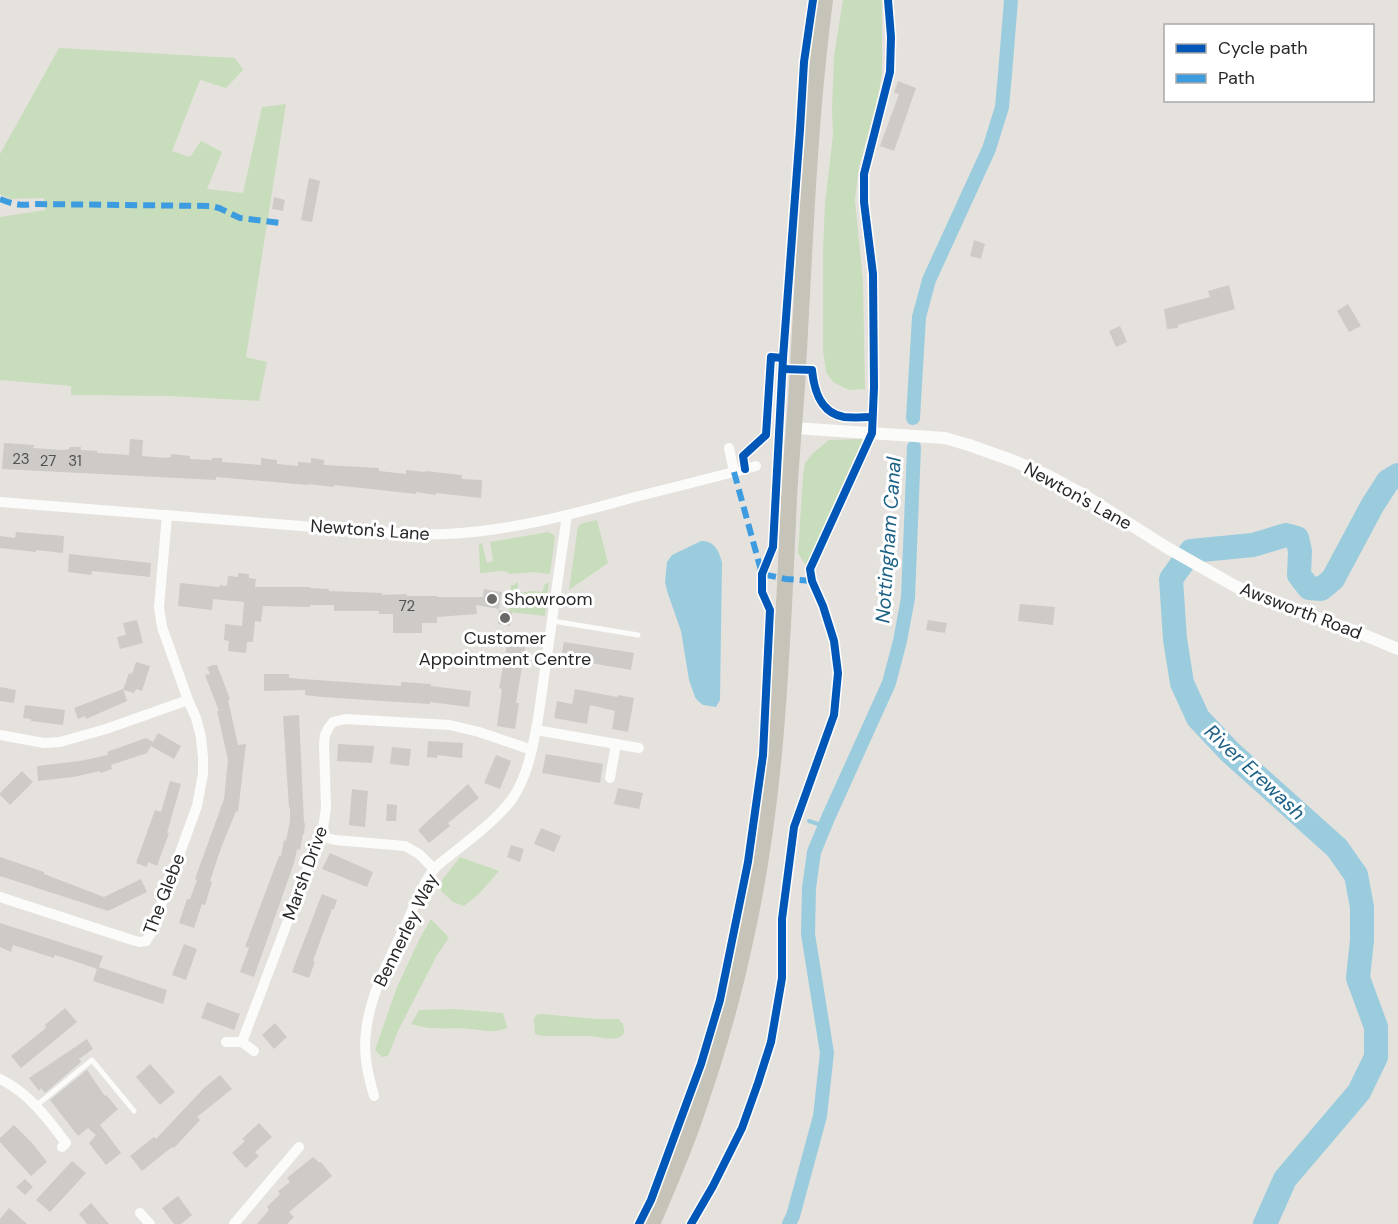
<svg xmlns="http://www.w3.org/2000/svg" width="1398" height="1224" font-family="'DM Sans',sans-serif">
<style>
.green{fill:#c8ddbb}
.water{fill:#9accde}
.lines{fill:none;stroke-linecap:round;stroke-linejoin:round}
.stream{stroke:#9accde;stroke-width:4}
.canal{stroke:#9accde;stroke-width:14}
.river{stroke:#9accde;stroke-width:24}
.building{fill:#cdcac7}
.service{stroke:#fbfbfa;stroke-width:5}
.minor{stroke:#fbfbfa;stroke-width:10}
.tertiary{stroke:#fbfbfa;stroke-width:12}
.primary{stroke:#c6c3b9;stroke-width:16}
.quiet{stroke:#3d9ce0;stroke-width:6;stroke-dasharray:12 6;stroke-linecap:butt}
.cycleway-casing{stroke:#fff;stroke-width:11}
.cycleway{stroke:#0057b8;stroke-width:8}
.poi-dot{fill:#6a6968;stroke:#fff;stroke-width:2}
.labels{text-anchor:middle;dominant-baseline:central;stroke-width:6;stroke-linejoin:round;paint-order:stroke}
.number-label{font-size:15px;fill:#525150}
.street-label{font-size:18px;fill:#282828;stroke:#fff}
.poi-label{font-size:18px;fill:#282828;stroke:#fff;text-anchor:start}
.water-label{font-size:20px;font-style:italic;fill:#1d6186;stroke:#fff}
</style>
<rect width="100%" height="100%" fill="#e5e2de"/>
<!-- green -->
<g class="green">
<polygon points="843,0 882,0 882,73 878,97 859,167 855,200 863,282 865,389 849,390 833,382 826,372 823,351 823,249 825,204 833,135 832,111 834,56"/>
<polygon points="59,48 235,58 243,70 226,88 200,80 172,151 190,157 201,141 222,152 207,189 243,193 262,107 286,104 246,357 267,362 259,401 169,396 71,395 71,386 0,380 0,217 45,210 44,198 10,199 0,194 0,154"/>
<polygon points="863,439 806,566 798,553 803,476 805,463 813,453 829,440"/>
<polygon points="597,520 608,563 569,590 578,526 583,523"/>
<polygon points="548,532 554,535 555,538 550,574 535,572 508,574 508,572 501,571 480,573 479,544 482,543 487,563 493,561 490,542"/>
<polygon points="516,582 518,583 518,593 533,591 542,592 545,584 549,582 545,616 509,612 511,585 515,585"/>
<polygon points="460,857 499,871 479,894 464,906 453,902 441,891 442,880"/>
<polygon points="431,919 449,938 437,955 398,1031 388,1056 382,1057 375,1050 397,987 420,938"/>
<path d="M455 1009 503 1013 507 1028C492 1034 484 1030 469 1029 448 1027 432 1031 411 1024L419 1010Z"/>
<path d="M541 1014 597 1019H619C625 1025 627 1035 618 1038 610 1040 598 1037 589 1036 573 1036 557 1036 542 1036L535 1034 534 1019 536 1015Z"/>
</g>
<!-- water -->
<path class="water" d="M701 541C714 540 720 552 722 563L720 700 716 707 703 705 698 701 695 697 689 680 681 631 667 591 665 582 667 562 672 555Z"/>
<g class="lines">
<!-- stream -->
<polyline class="stream" points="809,821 824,826"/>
<!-- canal -->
<g class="canal">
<polyline points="913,418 919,317 929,280 989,149 1002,107 1005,74 1011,0"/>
<polyline points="789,1224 793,1216 820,1116 827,1053 808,934 809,888 814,852 828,818 889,683 900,641 908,598 914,447"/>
</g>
<!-- river -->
<polyline class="river" points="1265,1224 1285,1179 1359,1092 1376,1057 1376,1027 1358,978 1362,940 1362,907 1356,875 1337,848 1230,752 1198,718 1182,683 1175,639 1171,579 1191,551 1253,545 1286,535 1297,538 1300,551 1299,575 1309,588 1321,589 1333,579 1372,506 1388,481 1398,475"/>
</g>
<!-- building -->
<g class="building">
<polygon points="898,81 916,88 894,151 880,146 899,94 894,93"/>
<polygon points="309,178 320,181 312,222 301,220"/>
<polygon points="274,197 285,200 283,211 272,209"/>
<polygon points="974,240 985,244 981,259 970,256"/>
<polygon points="1229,285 1235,309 1178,325 1178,328 1167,329 1164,309 1210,297 1208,291"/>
<polygon points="1348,304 1361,326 1349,332 1337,311"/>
<polygon points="1120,326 1127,342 1116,347 1109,331"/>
<polygon points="130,439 143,440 142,456 166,458 171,457 171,454 190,456 190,459 212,460 212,458 222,458 222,462 261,465 261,458 277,460 277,464 298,466 298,462 311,463 311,458 324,460 324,465 379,468 379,471 406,474 406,470 425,472 425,471 462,475 462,479 482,480 481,498 436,493 436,495 416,492 416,494 334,485 334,487 308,484 308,485 216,477 216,480 2,469 4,443 34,445 33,448 62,450 69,449 70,447 81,447 81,450 97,451 97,453 129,455"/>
<polygon points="16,532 64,536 63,553 36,550 36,552 0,548 0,536 15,538"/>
<polygon points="69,554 151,563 150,577 92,571 91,575 68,572"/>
<polygon points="238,573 249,574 249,578 256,579 255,587 310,587 310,588 329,589 329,591 382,593 382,595 407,594 407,596 437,596 437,597 483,597 484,589 502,592 499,609 476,605 477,614 437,617 437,623 422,623 422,633 393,633 393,614 379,614 379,611 334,611 334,605 310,605 310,607 263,606 261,622 255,621 253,642 247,642 246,653 228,651 229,641 224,640 225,624 242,626 244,602 213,599 212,610 178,606 180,583 219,587 220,585 227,586 228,576 238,577"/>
<polygon points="1020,604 1055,607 1053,625 1018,621"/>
<polygon points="499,610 512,612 510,626 498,624"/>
<polygon points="137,620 143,643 120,649 117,637 126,635 123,623"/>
<polygon points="928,620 947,623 945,633 926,630"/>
<polygon points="509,634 527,637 516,703 519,703 515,729 497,726 502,689 499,688"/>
<polygon points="564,642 634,653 631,670 561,658"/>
<polygon points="136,662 150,666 142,691 136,689 134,693 123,690 129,673 132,674"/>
<polygon points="213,665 217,665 230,699 228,700 238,745 246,744 238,812 236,811 221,848 210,881 212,882 205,905 202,904 194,928 179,923 187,899 190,899 197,880 195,879 224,799 228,760 217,711 219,711 205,675 210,674 207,667"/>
<polygon points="264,674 289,674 289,678 401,686 401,682 431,684 431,686 471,691 469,707 430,702 430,704 321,697 305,695 305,690 264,691"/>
<polygon points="0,687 16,690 14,703 0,701"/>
<polygon points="123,689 127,701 86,719 85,716 78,719 74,708"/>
<polygon points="575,689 617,697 618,695 634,698 628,732 612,729 615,711 590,705 587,724 554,718 557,701 572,704"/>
<polygon points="25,705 65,710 63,725 31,721 31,719 23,718"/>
<polygon points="299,715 304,823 305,823 304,834 303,834 300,850 297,849 294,863 254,977 240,972 249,948 245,947 279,856 281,856 284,840 286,841 290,821 290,808 289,808 283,716"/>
<polygon points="158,733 181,746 174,759 151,746"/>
<polygon points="146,738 153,742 147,753 111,765 112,769 101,773 100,771 73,777 38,781 37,766 80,761 108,755 107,752"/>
<polygon points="428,741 463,743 462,758 437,755 437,758 427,757"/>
<polygon points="338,744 374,746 372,763 337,761"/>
<polygon points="392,747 411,749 409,766 390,764"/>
<polygon points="546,754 603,764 600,783 542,773"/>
<polygon points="496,755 511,761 500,789 484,783"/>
<polygon points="22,771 33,782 10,805 0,795 0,793"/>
<polygon points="170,781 181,784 167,833 169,833 157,866 148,862 147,867 136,863 155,810 161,812"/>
<polygon points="468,784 479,798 448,823 450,826 429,843 418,830"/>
<polygon points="618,788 643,793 639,809 614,804"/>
<polygon points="352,789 368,791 365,827 349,825"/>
<polygon points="387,804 397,805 396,821 386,821"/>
<polygon points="541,828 561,836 554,852 534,844"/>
<polygon points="511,845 524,849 520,862 507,857"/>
<polygon points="330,853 373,872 367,887 322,869"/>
<polygon points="0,857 44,872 44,874 104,897 141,879 147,892 108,911 0,876"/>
<polygon points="322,894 337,900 334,909 332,909 313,961 315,962 309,978 292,972"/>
<polygon points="0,923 103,956 99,967 167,990 163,1004 93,981 97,969 80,963 55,955 54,958 13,945 11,952 0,947"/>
<polygon points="184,944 197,949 186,980 172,975"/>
<polygon points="207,1002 240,1014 234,1030 201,1018"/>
<polygon points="65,1008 77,1022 21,1068 11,1056 46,1028 45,1025"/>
<polygon points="275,1023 287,1037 274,1049 262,1035"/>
<polygon points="87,1039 93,1049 79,1059 81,1062 45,1093 41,1088 39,1091 29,1078"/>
<polygon points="150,1064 175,1092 160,1105 136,1077"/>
<polygon points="87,1070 105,1096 106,1095 118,1109 100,1125 121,1153 106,1165 89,1143 96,1135 88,1128 78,1136 50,1100"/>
<polygon points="220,1075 232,1089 197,1117 200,1120 174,1148 172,1147 142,1171 130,1156 154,1137 156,1139 204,1088"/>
<polygon points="259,1123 272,1137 255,1152 259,1156 246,1168 232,1153 245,1141 242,1139"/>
<polygon points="14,1125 33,1144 47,1162 31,1176 0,1142 0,1138"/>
<polygon points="313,1157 320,1163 321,1162 332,1176 289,1212 294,1217 287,1224 257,1224 269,1210 267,1207 280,1194 278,1191 290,1182 287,1178"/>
<polygon points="72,1161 86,1173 50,1212 36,1200"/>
<polygon points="25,1179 33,1187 25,1195 16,1187"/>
<polygon points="178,1196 192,1215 181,1224 174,1224 162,1208"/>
<polygon points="91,1203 109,1224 87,1224 79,1214"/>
<polygon points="9,1208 27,1224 0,1224 0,1219"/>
</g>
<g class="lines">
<!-- service -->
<g class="service">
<path d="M872 432C874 380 876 327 873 275 871 241 860 208 864 174L890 72 891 37 888 0"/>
<polyline points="553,621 638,635"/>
<polyline points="37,1105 92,1060 134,1111"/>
</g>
<!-- minor -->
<g class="minor">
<polyline points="729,448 734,472"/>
<path d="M0 502 378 532C400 533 423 535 446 534 510 531 574 514 635 497 675 487 716 477 756 466"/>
<polyline points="536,730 639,748"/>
<polyline points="0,735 44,743 60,742 106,729 188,700"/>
<polyline points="610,778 616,744"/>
<polyline points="320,836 335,840 405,846 419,854 434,869"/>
<polyline points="0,897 132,940 140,942 146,941 150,935 197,806 203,774 203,757 201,737 196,718 188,700 162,627 159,607 167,515"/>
<polyline points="226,1042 242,1042 254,1051"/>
<polyline points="242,1042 323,828 326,808 324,744 325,735 329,727 333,722 345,719 450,725 479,732 532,750"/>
<path d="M0 1079C29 1093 47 1118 66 1143L62 1147"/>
<path d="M374 1096C368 1075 363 1054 366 1032 370 993 391 956 408 920 416 902 423 882 436 867 459 847 495 823 512 799 528 776 533 746 538 719L567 515"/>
<polyline points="140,1213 150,1224"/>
<polyline points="234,1224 299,1147"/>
</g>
<!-- tertiary -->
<polyline class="tertiary" points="794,428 945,438 969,445 1014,461 1049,476 1084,495 1166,547 1233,585 1259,597 1357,632 1398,649"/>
<!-- primary -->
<path class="primary" d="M652 1224C666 1192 680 1159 692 1126 713 1067 731 1007 744 946 778 799 782 648 789 499 791 455 796 411 798 368 805 245 809 122 825 0"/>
<!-- quiet -->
<g class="quiet">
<path d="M0 199C12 204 21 206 34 204L211 206 219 208 240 218 281 223"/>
<polyline points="734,472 762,574 786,579 812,581"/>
</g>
<defs>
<g id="cycleway">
<path d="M783 369 812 370C814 390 820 413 844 417 853 418 863 417 872 417"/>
<polyline points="745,469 743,456 766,435 771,357 783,358"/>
<polyline points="639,1224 651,1200 701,1064 720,1000 748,862 763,755 770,610 762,592 762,574 773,547 783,358 800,130 804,62 813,0"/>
<polyline points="691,1224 713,1186 742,1128 758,1083 771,1042 782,978 782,919 794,827 834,715 838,673 834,641 823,606 812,581 810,569 872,433 874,387 873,274 864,202 864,174 890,72 891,37 888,0"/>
</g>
</defs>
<!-- cycleway casing -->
<use href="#cycleway" class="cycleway-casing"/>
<!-- cycleway -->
<use href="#cycleway" class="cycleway"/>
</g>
<!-- markers -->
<g class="poi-dot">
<circle cx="492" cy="599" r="6"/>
<circle cx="505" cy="618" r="6"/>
</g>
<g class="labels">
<!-- number labels -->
<g class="number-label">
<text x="21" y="459">23</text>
<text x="48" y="461">27</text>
<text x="75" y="461">31</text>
<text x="407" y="606">72</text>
</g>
<!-- street labels -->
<g class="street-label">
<text transform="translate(1078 496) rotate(29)">Newton's Lane</text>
<text transform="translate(370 530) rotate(4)">Newton's Lane</text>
<text transform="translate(1301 611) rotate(21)">Awsworth Road</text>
<text transform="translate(305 873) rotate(-70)">Marsh Drive</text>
<text transform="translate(164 894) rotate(-69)">The Glebe</text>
<text transform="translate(406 930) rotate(-64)">Bennerley Way</text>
</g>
<!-- poi labels -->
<g class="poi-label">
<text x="504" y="599">Showroom</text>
<text x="505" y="638" text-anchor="middle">Customer<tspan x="505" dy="21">Appointment Centre</tspan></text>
</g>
<!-- water labels -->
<g class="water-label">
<text transform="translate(888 540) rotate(-86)">Nottingham Canal</text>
<text transform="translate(1255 772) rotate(43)">River Erewash</text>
</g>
</g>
<!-- legend -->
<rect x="1164" y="24" width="210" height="78" fill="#ffffff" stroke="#a9a9a9" stroke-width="1.5"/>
<rect x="1176" y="44" width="30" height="9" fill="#0057b8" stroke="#a9a9a9" stroke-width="1.5"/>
<text x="1218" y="54" font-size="18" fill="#282828">Cycle path</text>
<rect x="1176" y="74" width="30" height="9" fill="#3d9ce0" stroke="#a9a9a9" stroke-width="1.5"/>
<text x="1218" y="84" font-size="18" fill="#282828">Path</text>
</svg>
